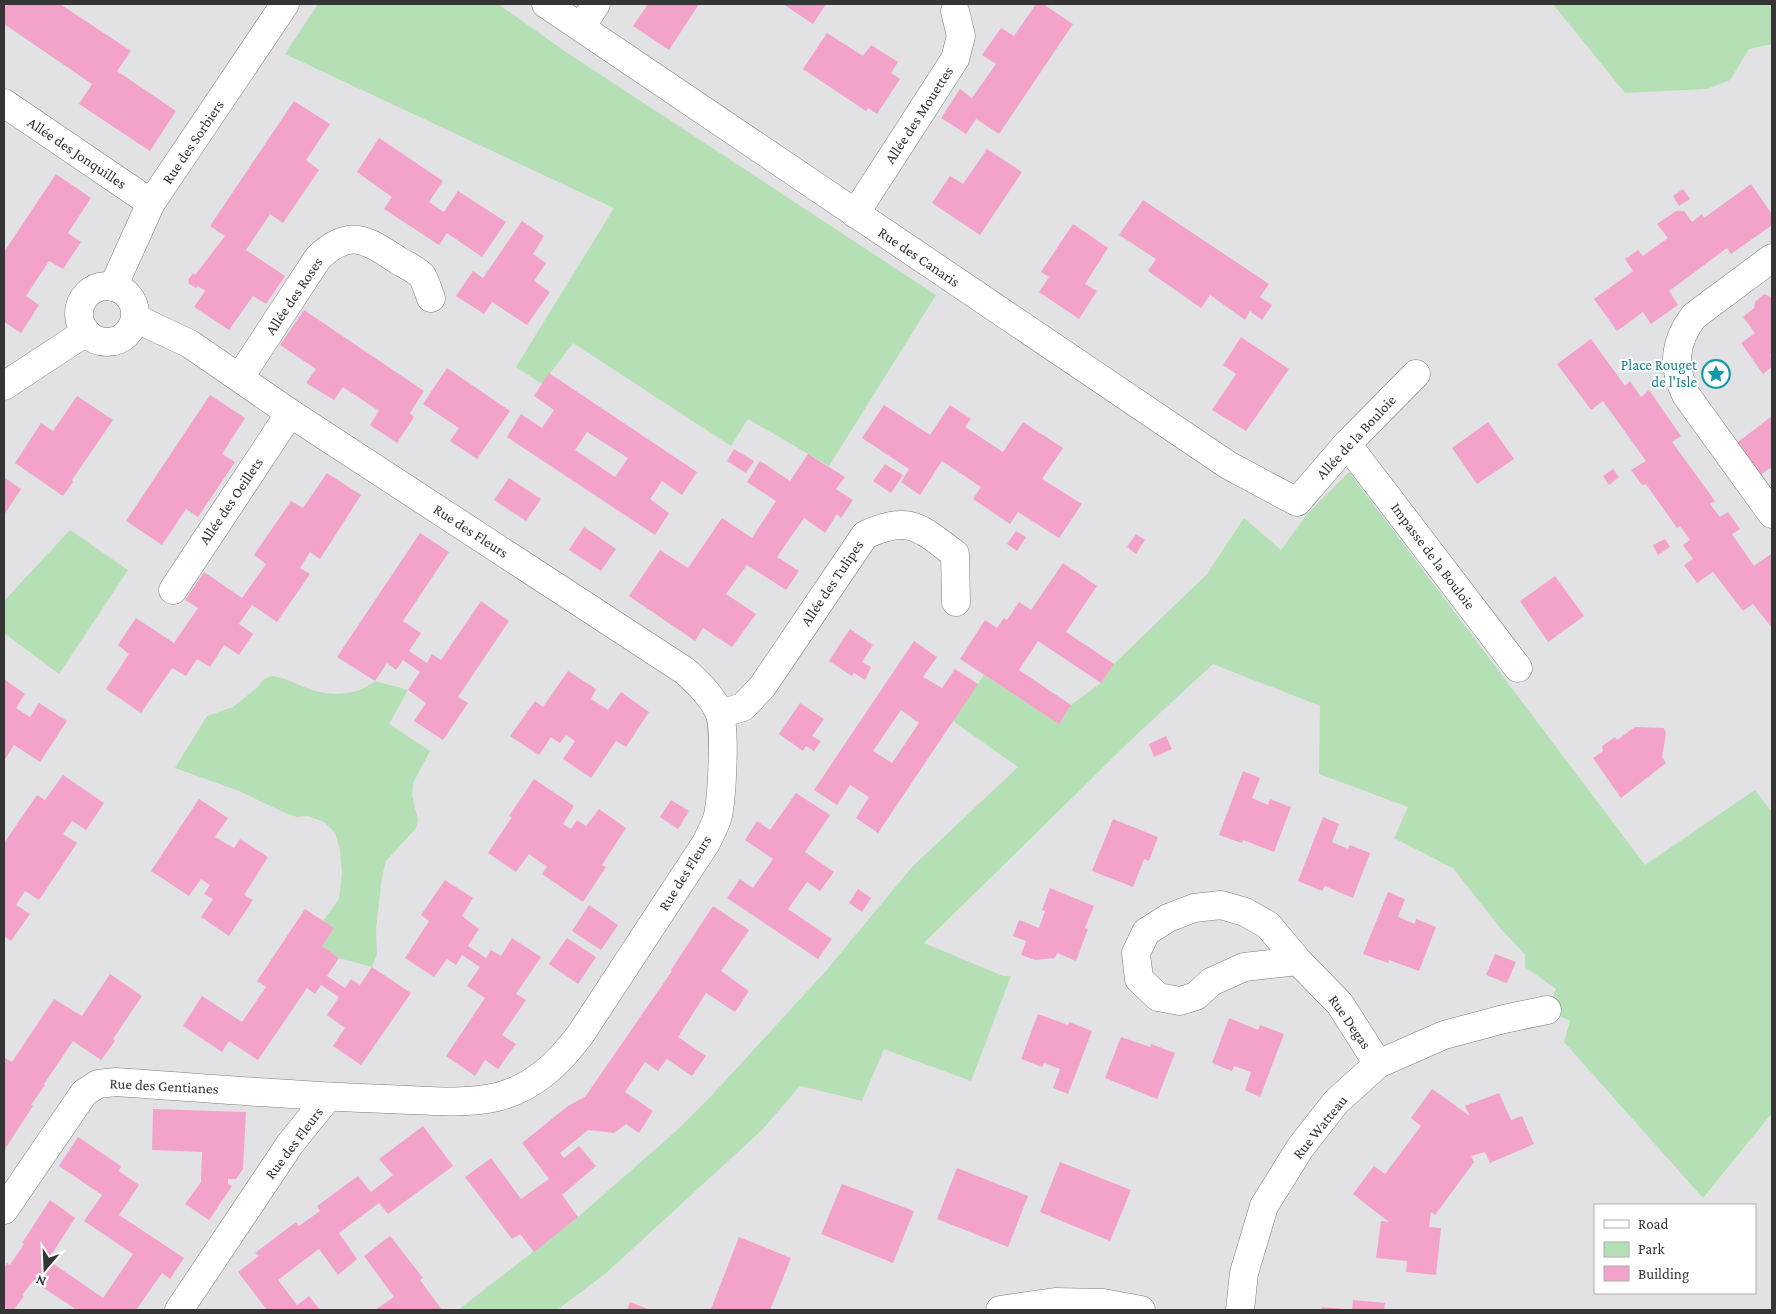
<svg xmlns="http://www.w3.org/2000/svg" width="1776" height="1314" font-family="'Crimson Pro',serif">
<style>
.green{fill:#b5dfb5}
.building{fill:#f3a3c9;fill-rule:evenodd}
.lines{fill:none;stroke-linecap:round;stroke-linejoin:round}
.minor-casing{stroke:#7c7d7f;stroke-width:29}
.minor{stroke:#fff;stroke-width:28}
.labels{text-anchor:middle;dominant-baseline:central;stroke-width:4;stroke-linejoin:round;paint-order:stroke}
.street-label{font-size:15px;fill:#353536;stroke:#fff}
.culture-label{font-size:15px;fill:#0d838f;stroke:#fff;text-anchor:end}
</style>
<rect width="100%" height="100%" fill="#e2e2e4"/>
<!-- green -->
<g class="green">
<polygon points="318,4 498,4 566,52 936,295 829,466 748,419 731,446 573,343 542,384 516,367 614,208 285,54"/>
<polygon points="1553,4 1772,4 1772,44 1749,49 1730,80 1707,89 1625,93"/>
<polygon points="1349,472 1645,865 1755,790 1772,812 1772,1113 1703,1198 1564,1042 1570,1021 1547,1010 1556,989 1525,967 1525,954 1501,929 1453,868 1394,838 1408,807 1319,774 1320,706 1213,664 1133,738 924,943 1003,976 1011,976 971,1081 884,1049 862,1101 800,1086 762,1130 605,1274 557,1310 458,1310 578,1217 675,1132 713,1094 825,972 912,867 1018,767 953,721 984,675 1059,724 1071,705 1101,683 1114,664 1207,574 1244,518 1281,550 1308,513"/>
<polygon points="70,530 128,570 59,674 4,633 4,601"/>
<path d="M271 676C283 677 292 682 304 687 327 697 355 697 375 681L408 690 389 724 430 751 413 783 412 795 418 820 416 828 386 861 382 877 376 929 377 954 372 967 339 958 322 946 323 921 339 899 342 874 340 849 335 833 324 822 308 816 297 817 283 812 239 791 175 768 207 716 233 707 258 687 263 680Z"/>
</g>
<!-- building -->
<g class="building">
<polygon points="4,4 60,4 131,51 117,71 176,111 150,151 79,104 92,84 4,24"/>
<polygon points="648,4 699,4 669,50 633,26"/>
<polygon points="783,4 826,4 813,24"/>
<polygon points="1036,4 1043,4 1073,24 999,134 976,119 966,134 941,118 960,89 972,98 996,64 982,55 1001,28 1014,36"/>
<polygon points="827,33 863,56 871,45 898,62 891,73 900,79 877,114 868,108 866,111 803,69"/>
<polygon points="294,101 330,124 306,160 319,170 283,223 270,214 246,250 285,276 266,304 253,296 229,330 194,307 205,291 198,286 196,288 189,284 188,280 193,273 195,275 225,236 210,226"/>
<polygon points="379,138 443,181 429,202 444,212 458,191 506,222 482,257 447,233 439,245 384,209 392,197 357,172"/>
<polygon points="987,149 1022,172 980,235 932,203 950,176 963,184"/>
<polygon points="56,174 91,198 68,233 81,242 63,269 49,261 26,296 39,305 21,333 4,322 4,252"/>
<polygon points="1751,184 1772,214 1772,225 1731,254 1727,248 1669,291 1678,305 1651,324 1643,312 1617,331 1594,299 1633,271 1625,259 1638,250 1643,256 1668,238 1657,224 1676,211 1684,211 1692,222 1702,214 1704,218"/>
<polygon points="1683,189 1690,199 1679,206 1673,196"/>
<polygon points="1143,200 1269,284 1260,297 1272,305 1262,320 1250,311 1245,320 1210,295 1201,308 1148,271 1156,259 1119,235"/>
<polygon points="522,221 544,236 533,254 546,263 534,281 550,292 527,325 492,302 484,314 456,296 473,271 483,278"/>
<polygon points="1073,224 1108,248 1085,284 1097,291 1079,319 1039,292 1049,277 1041,272"/>
<polygon points="1764,294 1771,297 1772,296 1772,354 1770,355 1772,358 1772,367 1763,374 1741,343 1755,333 1743,317 1754,308 1755,302"/>
<polygon points="304,310 424,391 410,413 414,417 397,443 370,425 379,411 343,387 334,400 306,383 316,369 280,345"/>
<polygon points="1241,337 1289,369 1246,431 1212,410 1236,374 1223,365"/>
<polygon points="1591,339 1625,386 1630,381 1641,397 1649,390 1681,436 1672,442 1715,501 1710,504 1720,517 1728,512 1740,529 1732,534 1754,566 1771,554 1772,555 1772,628 1753,604 1743,611 1713,572 1697,583 1684,565 1693,559 1683,545 1690,540 1680,526 1677,528 1646,484 1642,485 1631,470 1646,461 1603,401 1591,410 1557,364"/>
<polygon points="447,368 510,411 477,459 450,441 459,428 423,404"/>
<path d="M549 373 697 472 682 495 662 481 650 499 669 513 655 535 507 437 521 414 542 428 554 410 534 396ZM587 432 628 458 615 477 575 450Z"/>
<polygon points="210,395 245,418 222,454 235,462 198,517 186,509 162,545 126,521"/>
<polygon points="77,396 113,420 72,480 73,482 63,496 15,463 41,423 53,431"/>
<polygon points="884,405 930,435 950,405 971,419 965,427 1003,452 1023,422 1063,448 1042,479 1082,504 1059,538 1018,512 1010,524 973,499 981,487 942,461 920,495 901,482 909,469 862,438"/>
<polygon points="1772,416 1772,470 1770,468 1758,477 1734,445"/>
<polygon points="1488,422 1514,459 1477,484 1452,448"/>
<polygon points="734,449 754,461 746,473 727,461"/>
<polygon points="808,454 845,477 836,489 853,500 841,518 837,514 825,533 804,518 777,557 799,571 786,590 747,565 726,594 756,614 732,647 703,628 695,641 629,596 660,550 688,568 722,518 752,538 776,501 747,482 760,461 790,481"/>
<polygon points="885,464 903,475 891,493 873,481"/>
<polygon points="1613,469 1619,477 1609,485 1603,476"/>
<polygon points="327,473 361,495 320,559 310,552 300,568 310,574 277,622 252,605 239,624 253,634 239,655 224,645 210,667 197,659 186,676 172,668 141,713 106,689 129,654 118,645 136,618 174,643 198,608 185,600 204,572 242,598 266,564 254,555 291,501 303,508"/>
<polygon points="4,477 21,489 4,515"/>
<polygon points="509,478 541,499 526,521 494,500"/>
<polygon points="584,527 616,549 601,571 569,550"/>
<polygon points="1016,531 1026,537 1017,551 1007,544"/>
<polygon points="420,533 449,552 403,621 421,633 409,651 427,663 432,654 441,660 481,601 509,621 458,697 468,703 443,740 414,721 426,703 408,690 420,672 403,660 396,670 387,663 375,681 337,657"/>
<polygon points="1136,534 1145,540 1136,554 1127,547"/>
<polygon points="1665,539 1670,547 1658,555 1653,545"/>
<polygon points="1063,563 1097,586 1066,632 1114,664 1101,683 1038,641 1019,670 1071,705 1059,724 960,659 985,620 997,628 1004,618 1007,620 1019,602 1031,610"/>
<polygon points="1555,576 1584,616 1548,642 1520,601"/>
<polygon points="850,629 873,645 862,662 871,667 865,680 854,673 852,676 829,661"/>
<path d="M914 641 937 657 923 677 942 688 955 669 978 684 878 833 856 818 869 797 850 785 837 805 814 790ZM901 710 919 723 892 763 873 751Z"/>
<polygon points="568,671 596,689 591,699 608,710 621,692 649,712 626,747 616,741 591,778 563,759 575,741 566,735 560,743 551,737 539,755 510,736 535,701 543,707"/>
<polygon points="4,679 25,694 16,708 30,717 39,703 67,721 40,762 14,745 4,761"/>
<polygon points="800,703 824,719 812,736 821,741 814,751 806,746 803,751 779,734"/>
<polygon points="1635,727 1664,728 1666,734 1662,757 1666,763 1621,798 1593,758 1603,751 1602,746 1615,737 1617,740"/>
<polygon points="1166,736 1172,749 1154,757 1149,744"/>
<polygon points="1243,771 1260,778 1252,798 1268,805 1270,799 1291,807 1274,852 1243,840 1242,843 1219,835"/>
<polygon points="63,775 104,803 86,830 72,821 63,834 77,843 39,900 25,891 16,905 30,914 11,941 4,936 4,843 37,795 45,800"/>
<polygon points="534,779 574,806 563,824 571,829 577,820 586,826 599,809 626,828 602,865 606,867 583,902 542,874 547,867 529,854 516,872 488,853 512,817 509,816"/>
<polygon points="796,793 830,815 805,852 834,872 820,891 807,882 788,909 832,939 818,959 727,898 740,879 753,888 773,859 745,840 757,821 770,830"/>
<polygon points="199,799 228,818 215,837 234,848 240,839 268,857 244,895 253,900 229,936 201,917 213,899 204,894 210,885 201,879 189,896 151,871"/>
<polygon points="671,800 689,811 678,829 660,817"/>
<polygon points="1323,817 1339,824 1332,842 1348,849 1350,845 1370,853 1353,898 1325,886 1322,891 1298,881"/>
<polygon points="1113,819 1158,837 1149,861 1144,859 1133,887 1092,871"/>
<polygon points="445,880 473,898 462,916 479,929 468,946 486,958 491,950 501,956 512,938 541,957 516,994 526,1000 502,1035 516,1044 498,1069 485,1060 475,1076 446,1056 485,998 467,986 480,967 462,955 456,965 447,959 434,977 405,958 429,921 421,915"/>
<polygon points="1050,888 1094,906 1085,928 1088,929 1076,961 1057,953 1055,958 1035,960 1021,955 1026,941 1013,936 1019,920 1039,928 1045,911 1042,910"/>
<polygon points="858,889 871,898 862,912 849,903"/>
<polygon points="1388,892 1405,899 1398,917 1415,924 1416,919 1436,927 1419,971 1389,960 1388,963 1363,954"/>
<polygon points="589,905 618,925 601,950 572,931"/>
<polygon points="713,906 749,930 721,971 749,991 735,1012 706,993 678,1037 706,1056 692,1076 667,1059 658,1071 645,1062 625,1092 653,1111 639,1133 626,1124 614,1133 588,1130 560,1153 564,1158 579,1146 596,1166 562,1195 578,1217 534,1252 520,1234 512,1239 465,1177 491,1158 521,1199 549,1179 522,1143 568,1106 585,1097 672,971 671,970"/>
<polygon points="305,909 334,928 322,946 339,958 327,976 345,988 351,979 360,985 372,967 411,993 361,1065 333,1046 345,1028 327,1015 339,997 321,985 315,994 307,988 258,1060 229,1041 222,1052 183,1026 202,996 242,1022 266,987 257,981"/>
<polygon points="567,938 596,957 578,984 549,964"/>
<polygon points="1495,954 1516,962 1507,983 1486,975"/>
<polygon points="110,974 142,996 113,1039 115,1041 101,1060 73,1041 44,1084 45,1085 31,1105 33,1106 5,1149 6,1150 4,1153 4,1057 12,1062 54,999 82,1016"/>
<polygon points="1038,1014 1068,1025 1069,1022 1092,1031 1068,1094 1053,1088 1060,1069 1044,1063 1042,1067 1021,1059"/>
<polygon points="1229,1018 1258,1030 1260,1025 1284,1034 1260,1097 1245,1090 1251,1072 1234,1066 1232,1071 1212,1063"/>
<polygon points="1121,1037 1150,1047 1151,1044 1175,1053 1157,1099 1105,1078"/>
<polygon points="1432,1089 1470,1116 1465,1106 1499,1093 1511,1120 1522,1116 1534,1144 1490,1163 1485,1152 1471,1156 1474,1162 1435,1215 1431,1212 1429,1227 1441,1228 1436,1275 1406,1272 1407,1261 1376,1258 1381,1221 1389,1222 1353,1194 1374,1166 1385,1174 1421,1126 1411,1118"/>
<polygon points="153,1109 246,1112 243,1169 236,1179 228,1179 228,1184 232,1186 209,1220 185,1204 201,1182 202,1152 152,1150"/>
<polygon points="423,1126 453,1166 388,1214 379,1203 339,1233 357,1259 338,1275 319,1249 278,1280 297,1305 309,1296 320,1310 267,1310 238,1272 259,1256 255,1253 296,1222 299,1226 320,1211 317,1206 358,1176 371,1192 393,1175 379,1159"/>
<polygon points="78,1137 121,1166 119,1171 139,1185 119,1215 184,1258 170,1279 162,1273 136,1310 77,1310 33,1281 22,1295 24,1296 14,1310 4,1310 4,1268 7,1263 10,1265 24,1244 22,1243 50,1200 75,1218 48,1260 103,1298 133,1254 84,1221 102,1195 59,1166"/>
<polygon points="1060,1162 1131,1190 1110,1241 1040,1212"/>
<polygon points="957,1168 1028,1196 1008,1247 937,1219"/>
<polygon points="842,1184 914,1211 893,1263 821,1234"/>
<polygon points="390,1236 423,1278 420,1280 442,1310 375,1310 394,1297 364,1256"/>
<polygon points="739,1237 791,1258 770,1310 711,1309"/>
<polygon points="1353,1300 1385,1303 1384,1310 1352,1310"/>
<polygon points="630,1302 650,1310 627,1310"/>
<polygon points="1322,1307 1342,1309 1342,1310 1321,1310"/>
</g>
<g class="lines">
<defs>
<g id="minor">
<polyline points="546,4 1228,465 1297,502 1347,444 1416,374"/>
<polyline points="581,27 596,4"/>
<polyline points="4,103 151,203"/>
<polyline points="855,214 955,59 961,36 955,11"/>
<path d="M1772 258 1694 316C1674 342 1672 366 1686 395L1772 514"/>
<circle cx="107" cy="314" r="28"/>
<polyline points="113,287 151,203 285,4"/>
<path d="M240 377 318 258C350 227 367 240 399 261 406 265 417 270 422 276 426 282 428 291 431 298"/>
<polyline points="4,386 86,332"/>
<polyline points="1347,444 1518,668"/>
<polyline points="173,590 290,413"/>
<path d="M720 714 743 707 762 687 865 535C910 515 919 527 955 554L956 602"/>
<polyline points="1298,961 1244,967 1211,982 1196,996 1180,1001 1158,997 1139,979 1136,953 1146,932 1168,918 1194,908 1221,905 1245,912 1268,925 1298,961 1340,1004 1378,1064"/>
<path d="M4 1210 84 1093 98 1084 116 1082C206 1088 297 1096 387 1099 423 1100 461 1105 497 1097 533 1088 558 1064 580 1035L706 843C710 835 714 827 717 819 722 802 726 727 719 712 711 695 699 684 685 671L290 413 190 344 135 318"/>
<polyline points="179,1310 290,1144 328,1097"/>
<polyline points="1000,1310 1055,1302 1103,1303 1141,1310"/>
<polyline points="1240,1310 1244,1273 1264,1206 1300,1148 1336,1102 1378,1064 1444,1035 1504,1019 1547,1010"/>
</g>
</defs>
<!-- minor casing -->
<use href="#minor" class="minor-casing"/>
<!-- minor -->
<use href="#minor" class="minor"/>
</g>
<!-- icons -->
<defs>
<symbol id="sight-ring" viewBox="-11 -11 22 22"><circle r="9.5" fill="#fff" stroke="#0f9aa8" stroke-width="1.5"/><path d="M0-6L1.8-2.2L6-1.7L2.9 1.2L3.7 5.4L0 3.3L-3.7 5.4L-2.9 1.2L-6-1.7L-1.8-2.2Z" fill="#0f9aa8"/></symbol>
</defs>
<g fill-rule="evenodd">
<use href="#sight-ring" x="1700" y="358" width="32" height="32"/>
</g>
<g class="labels">
<!-- street labels -->
<g class="street-label">
<text transform="translate(919 115) rotate(-57)">Allée des Mouettes</text>
<text transform="translate(193 142) rotate(-56)">Rue des Sorbiers</text>
<text transform="translate(77 153) rotate(34)">Allée des Jonquilles</text>
<text transform="translate(919 257) rotate(34)">Rue des Canaris</text>
<text transform="translate(294 296) rotate(-56)">Allée des Roses</text>
<text transform="translate(1356 437) rotate(-47)">Allée de la Bouloie</text>
<text transform="translate(231 501) rotate(-56)">Allée des Oeillets</text>
<text transform="translate(471 531) rotate(33)">Rue des Fleurs</text>
<text transform="translate(1433 556) rotate(53)">Impasse de la Bouloie</text>
<text transform="translate(832 583) rotate(-56)">Allée des Tulipes</text>
<text transform="translate(685 873) rotate(-58)">Rue des Fleurs</text>
<text transform="translate(1350 1022) rotate(55)">Rue Degas</text>
<text transform="translate(164 1086) rotate(3)">Rue des Gentianes</text>
<text transform="translate(1320 1127) rotate(-51)">Rue Watteau</text>
<text transform="translate(294 1143) rotate(-53)">Rue des Fleurs</text>
</g>
<!-- culture labels -->
<g class="culture-label">
<text x="1697" y="365">Place Rouget<tspan x="1697" dy="17">de l'Isle</tspan></text>
</g>
</g>
<!-- border -->
<rect width="1776" height="1314" fill="none" stroke="#353536" stroke-width="10"/>
<!-- legend -->
<rect x="1594" y="1204" width="162" height="90" fill="#ffffff" stroke="#aeaeaf"/>
<rect x="1604" y="1220" width="25" height="8" fill="#ffffff" stroke="#aeaeaf"/>
<text x="1638" y="1229" font-size="15" fill="#353536">Road</text>
<rect x="1604" y="1242" width="25" height="15" fill="#b5dfb5" stroke="#aeaeaf"/>
<text x="1638" y="1254" font-size="15" fill="#353536">Park</text>
<rect x="1604" y="1266" width="25" height="15" fill="#f3a3c9" stroke="#aeaeaf"/>
<text x="1638" y="1279" font-size="15" fill="#353536">Building</text>
<!-- north arrow -->
<g transform="translate(45 1269) rotate(199)" stroke="#ffffff" stroke-width="4" paint-order="stroke">
<path d="M0-4L9 19L0 12L-9 19Z" fill="#353536"/>
<text y="-8" font-size="14" font-weight="bold" text-anchor="middle" fill="#353536">N</text>
</g>
</svg>
